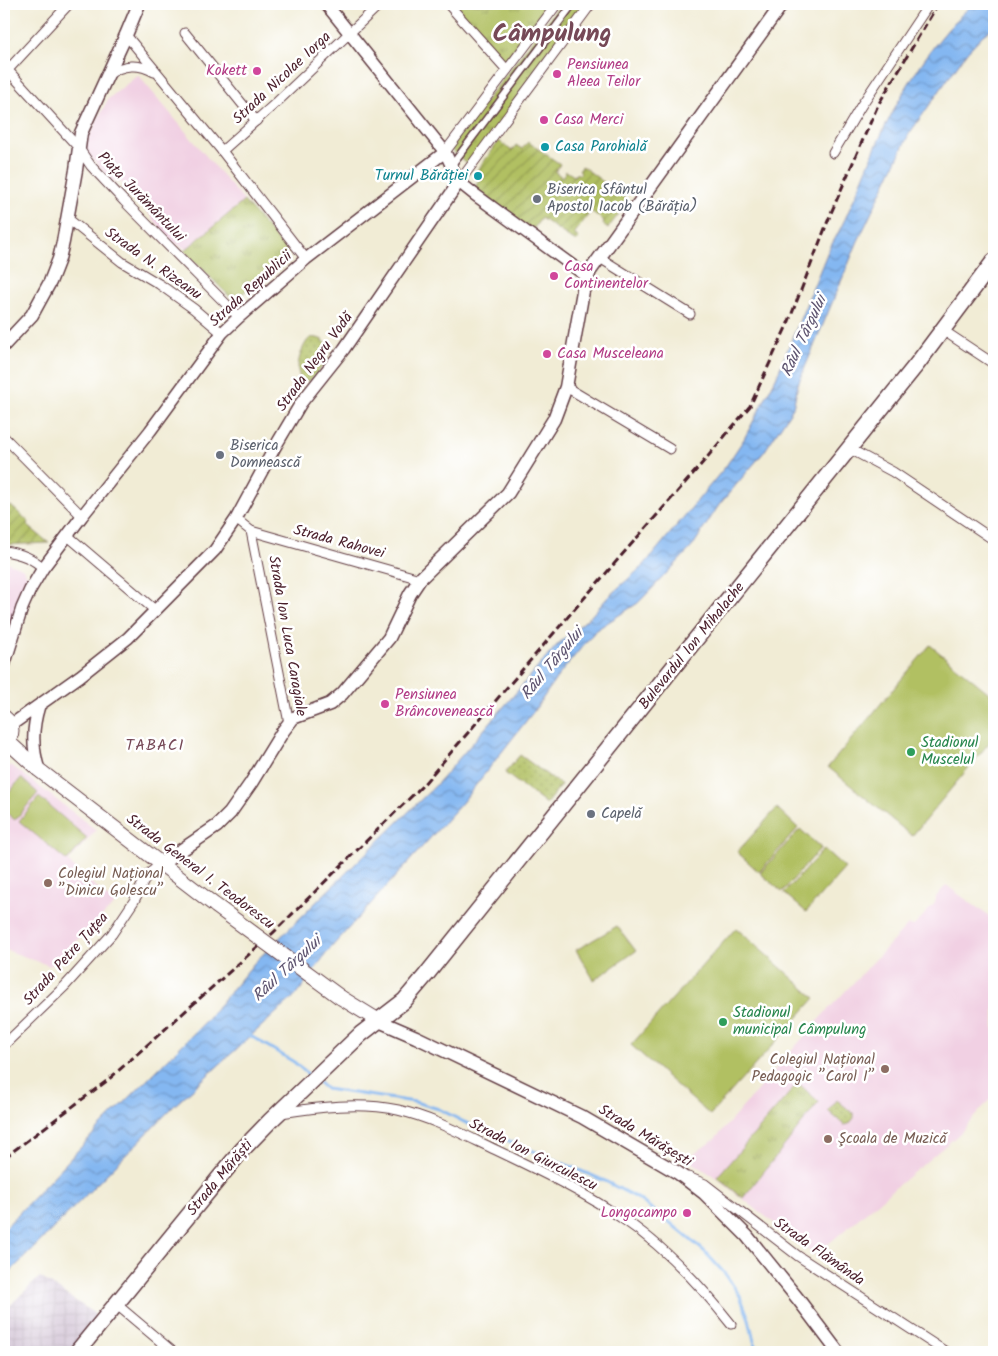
<svg xmlns="http://www.w3.org/2000/svg" width="998" height="1356" font-family="Kalam,sans-serif">
<style>
.built{fill:#f1d0e3}
.industrial{fill:url(#industrial-grid)}
.grass{fill:url(#grass-dots);stroke:#7e7046}
.park{fill:url(#park-tufts);stroke:#7e7046}
.garden{fill:url(#garden-furrows);stroke:#7e7046}
.pitch{fill:#b1c062;stroke:#7e7046}
.water{fill:url(#water-waves);stroke:#676b8e}
.lines{fill:none;stroke-linecap:round;stroke-linejoin:round}
.stream{stroke:#84b7f1;stroke-width:3}
.pedestrian-casing{stroke:#633e44;stroke-width:9}
.minor-casing{stroke:#633e44;stroke-width:11}
.tertiary-casing{stroke:#633e44;stroke-width:14}
.secondary-casing{stroke:#633e44;stroke-width:15}
.primary-casing{stroke:#633e44;stroke-width:16}
.trunk-casing{stroke:#633e44;stroke-width:18}
.pedestrian{stroke:#fff;stroke-width:6}
.minor{stroke:#fff;stroke-width:9}
.tertiary{stroke:#fff;stroke-width:11}
.secondary{stroke:#fff;stroke-width:12}
.primary{stroke:#fff;stroke-width:14}
.trunk{stroke:#fff;stroke-width:15}
.rail{stroke:#4a1f2b;stroke-width:3;stroke-dasharray:8 4;stroke-linecap:butt}
.primary-bridge-casing{stroke:#633e44;stroke-width:16;stroke-linecap:butt}
.primary-bridge{stroke:#fff;stroke-width:14}
.hotel-dot{fill:#d1479c;stroke:#fff;stroke-width:2}
.culture-dot{fill:#0f9aa8;stroke:#fff;stroke-width:2}
.worship-dot{fill:#6b7280;stroke:#fff;stroke-width:2}
.leisure-dot{fill:#2e9e5b;stroke:#fff;stroke-width:2}
.education-dot{fill:#8d6e63;stroke:#fff;stroke-width:2}
.labels{text-anchor:middle;dominant-baseline:central;stroke-width:5;stroke-linejoin:round;paint-order:stroke}
.hotel-label{font-size:15px;fill:#b23c85;stroke:#fff;text-anchor:start}
.street-label{font-size:15px;fill:#4a1f2b;stroke:#fff}
.culture-label{font-size:15px;fill:#0d838f;stroke:#fff;text-anchor:start}
.worship-label{font-size:15px;fill:#5b616d;stroke:#fff;text-anchor:start}
.leisure-label{font-size:15px;fill:#27864d;stroke:#fff;text-anchor:start}
.education-label{font-size:15px;fill:#785e54;stroke:#fff;text-anchor:start}
.water-label{font-size:16px;font-style:italic;fill:#5e5470;stroke:#fff}
.neighbourhood-label{font-size:16px;letter-spacing:1px;fill:#764957;stroke:#fff}
.town-label{font-size:25px;font-weight:bold;fill:#764957;stroke:#fff}
</style>
<defs>
<pattern id="industrial-grid" width="8" height="8" patternUnits="userSpaceOnUse" patternTransform="scale(1.25)"><rect width="8" height="8" fill="#cebed1"/><path d="M0 4h8M4 0v8" fill="none" stroke="#b2a3b4"/></pattern>
<pattern id="grass-dots" width="8" height="8" patternUnits="userSpaceOnUse" patternTransform="scale(1.25)"><rect width="8" height="8" fill="#b1c062"/><path d="M2 2h.1M6 6h.1" fill="none" stroke="#929b51" stroke-width="1.8" stroke-linecap="round"/></pattern>
<pattern id="park-tufts" width="24" height="20" patternUnits="userSpaceOnUse" patternTransform="scale(1.25)"><rect width="24" height="20" fill="#b1c062"/><path d="M3 7l-1-3M5 7V3M7 7l1-3M15 17l-1-3M17 17v-4M19 17l1-3" fill="none" stroke="#929b51"/></pattern>
<pattern id="garden-furrows" width="10" height="10" patternUnits="userSpaceOnUse" patternTransform="scale(1.25)"><rect width="10" height="10" fill="#b1c062"/><path d="M-1 1l2-2M0 10L10 0M9 11l2-2" fill="none" stroke="#929b51"/></pattern>
<pattern id="water-waves" width="16" height="10" patternUnits="userSpaceOnUse" patternTransform="scale(1.25)"><rect width="16" height="10" fill="#84b7f1"/><path d="M0 5q4-4 8 0t8 0" fill="none" stroke="#6e94c3"/></pattern>
</defs>
<rect width="100%" height="100%" fill="#fff"/>
<filter id="ink" filterUnits="userSpaceOnUse"><feTurbulence type="fractalNoise" baseFrequency=".02" numOctaves="2"/><feDisplacementMap in="SourceGraphic" scale="10" xChannelSelector="R" yChannelSelector="G"/><feConvolveMatrix kernelMatrix="1 2 1 2 8 2 1 2 1" color-interpolation-filters="sRGB"/></filter>
<filter id="wash" filterUnits="userSpaceOnUse"><feTurbulence type="fractalNoise" baseFrequency=".0096" numOctaves="4" result="noise"/><feDisplacementMap in="SourceGraphic" scale="20" xChannelSelector="R" yChannelSelector="G"/><feGaussianBlur stdDeviation="1.12" result="paint"/><feColorMatrix in="noise" values="0 0 0 0 0 0 0 0 0 0 0 0 0 0 0 0 0 1.4 0 .05"/><feComposite in="paint" operator="in"/></filter>
<g filter="url(#wash)">
<rect width="100%" height="100%" fill="#f1ecd5"/>
<!-- built -->
<g class="built">
<polygon points="138,75 244,201 186,249 172,241 121,182 110,180 87,152 85,145 108,99"/>
<polygon points="4,561 22,568 26,573 27,577 4,656"/>
<polygon points="11,765 96,830 68,862 115,904 50,966 4,949 4,770"/>
<polygon points="946,885 994,920 994,1095 958,1135 815,1255 715,1177 687,1159 716,1138 821,1017 908,925 914,926 935,903 936,897"/>
</g>
<!-- industrial -->
<polygon class="industrial" points="40,1277 95,1314 93,1323 70,1352 4,1352 4,1311"/>
<!-- grass -->
<g class="grass">
<path d="M310 338C315 337 321 338 325 342 337 353 317 372 310 381 289 384 300 346 310 338Z"/>
<polygon points="520,755 561,785 546,804 505,773"/>
<polygon points="837,1100 854,1114 854,1118 849,1124 844,1125 828,1111"/>
</g>
<!-- park -->
<g class="park">
<polygon points="451,4 549,4 504,62"/>
<polygon points="561,4 589,4 469,165 449,148"/>
<polygon points="244,201 289,253 234,301 184,251"/>
<polygon points="798,1083 819,1102 743,1198 717,1177"/>
</g>
<!-- garden -->
<g class="garden">
<polygon points="499,141 512,151 516,145 522,149 528,142 560,164 555,172 562,177 566,171 574,176 577,173 579,175 581,172 579,170 582,166 629,201 608,228 603,224 604,221 591,211 574,234 579,238 576,242 541,218 532,231 474,188 483,175 477,171"/>
<polygon points="11,506 29,522 27,525 49,543 4,545 4,508"/>
</g>
<!-- pitch -->
<g class="pitch">
<polygon points="930,645 994,697 994,737 912,836 828,767"/>
<polygon points="21,778 38,793 15,820 4,811 4,799"/>
<polygon points="39,797 87,838 67,861 19,821"/>
<polygon points="777,808 798,828 759,872 737,852"/>
<polygon points="800,829 821,848 782,892 760,873"/>
<polygon points="824,849 845,868 806,912 784,893"/>
<polygon points="617,926 636,951 594,980 576,950"/>
<polygon points="736,928 815,998 710,1115 631,1045"/>
</g>
<!-- water -->
<path class="water" d="M973 4H994V27L983 35 967 52 909 134 858 241 798 384 793 408 764 452 719 505 692 547 638 603 596 630 558 676 534 711 461 804 328 951 297 994 175 1105 4 1278V1229L98 1129 206 1021 255 962 437 784 558 644 591 616 609 596 644 565 726 466 744 439 776 378 828 251C853 210 866 164 888 121 909 79 937 36 973 4Z"/>
<g class="lines">
<!-- stream -->
<g class="stream">
<polyline points="249,1035 294,1062 310,1076"/>
<polyline points="317,1081 326,1089 415,1102 439,1109 464,1122 605,1181 637,1198 668,1221 704,1251 726,1275 740,1296 749,1319 754,1341 759,1352"/>
</g>
</g>
</g>
<g filter="url(#ink)">
<g class="lines">
<defs>
<polyline id="pedestrian" points="451,166 573,4"/>
<g id="minor">
<polyline points="448,4 507,70"/>
<polyline points="185,33 256,121"/>
<polyline points="126,35 222,151 306,259"/>
<polyline points="4,66 78,147 91,166 124,201 239,317"/>
<polyline points="4,74 69,4"/>
<path d="M108 75C122 64 139 63 154 72"/>
<polyline points="222,151 278,101 380,4"/>
<polyline points="445,152 557,4"/>
<polyline points="833,153 861,106 929,4"/>
<polyline points="459,182 591,4"/>
<polyline points="67,218 122,262 159,284 194,309 222,333"/>
<polyline points="600,258 690,314"/>
<polyline points="944,331 994,364"/>
<polyline points="566,387 670,449"/>
<polyline points="4,437 82,516"/>
<polyline points="850,449 893,472 994,540"/>
<polyline points="236,519 251,531 289,723"/>
<polyline points="251,531 420,579"/>
<polyline points="68,536 156,611"/>
<path d="M4 551C19 553 32 557 43 568"/>
<polyline points="4,1045 65,986 112,934 134,901 147,875 161,864"/>
<path d="M281 1113C318 1107 361 1102 398 1110 433 1118 464 1135 496 1150 540 1171 586 1193 626 1221 666 1248 701 1286 731 1324"/>
<polyline points="688,1177 705,1184 798,1256 946,1352"/>
<polyline points="116,1304 173,1352"/>
</g>
<g id="tertiary">
<polyline points="326,4 445,152 459,182 474,194 588,277"/>
<polyline points="4,666 22,608 30,590 43,568 82,516 150,431 222,333 239,317 306,259 445,152"/>
<path d="M39 706C32 729 32 747 39 770"/>
<polyline points="11,725 80,676 128,638 215,550 236,519 275,447 301,403 344,349 459,182"/>
</g>
<g id="secondary">
<polyline points="4,345 32,315 50,282 59,259 63,242 76,170 81,133 126,35 139,4"/>
<polyline points="161,864 217,826 230,813 251,783 283,731 293,718 330,704 342,694 389,638 410,594 420,579 508,493 554,419 566,387 583,291 590,271 782,4"/>
<polyline points="379,1021 416,1037 582,1117 678,1173 704,1193 747,1236 798,1299 838,1352"/>
</g>
<g id="primary">
<path d="M4 717C14 725 14 736 4 743"/>
<polyline points="7,741 39,770 216,906"/>
<polyline points="340,997 379,1021"/>
</g>
<polyline id="trunk" points="77,1352 242,1150 270,1121 361,1034 404,1001 426,975 917,364 994,261"/>
</defs>
<!-- pedestrian casing -->
<use href="#pedestrian" class="pedestrian-casing"/>
<!-- minor casing -->
<use href="#minor" class="minor-casing"/>
<!-- tertiary casing -->
<use href="#tertiary" class="tertiary-casing"/>
<!-- secondary casing -->
<use href="#secondary" class="secondary-casing"/>
<!-- primary casing -->
<use href="#primary" class="primary-casing"/>
<!-- trunk casing -->
<use href="#trunk" class="trunk-casing"/>
<!-- pedestrian -->
<use href="#pedestrian" class="pedestrian"/>
<!-- minor -->
<use href="#minor" class="minor"/>
<!-- tertiary -->
<use href="#tertiary" class="tertiary"/>
<!-- secondary -->
<use href="#secondary" class="secondary"/>
<!-- primary -->
<use href="#primary" class="primary"/>
<!-- trunk -->
<use href="#trunk" class="trunk"/>
<!-- rail -->
<polyline class="rail" points="4,1158 108,1080 273,933 422,786 579,604 699,467 750,406 789,321 831,213 878,105 938,4"/>
<defs>
<polyline id="primary-bridge" points="216,906 340,997"/>
</defs>
<!-- primary-bridge casing -->
<use href="#primary-bridge" class="primary-bridge-casing"/>
<!-- primary-bridge -->
<use href="#primary-bridge" class="primary-bridge"/>
</g>
</g>
<!-- markers -->
<g class="hotel-dot">
<circle cx="257" cy="71" r="5"/>
<circle cx="557" cy="74" r="5"/>
<circle cx="544" cy="120" r="5"/>
<circle cx="554" cy="276" r="5"/>
<circle cx="547" cy="354" r="5"/>
<circle cx="385" cy="704" r="5"/>
<circle cx="687" cy="1213" r="5"/>
</g>
<g class="culture-dot">
<circle cx="545" cy="147" r="5"/>
<circle cx="478" cy="176" r="5"/>
</g>
<g class="worship-dot">
<circle cx="537" cy="199" r="5"/>
<circle cx="220" cy="455" r="5"/>
<circle cx="591" cy="814" r="5"/>
</g>
<g class="leisure-dot">
<circle cx="911" cy="752" r="5"/>
<circle cx="723" cy="1022" r="5"/>
</g>
<g class="education-dot">
<circle cx="48" cy="883" r="5"/>
<circle cx="885" cy="1069" r="5"/>
<circle cx="828" cy="1139" r="5"/>
</g>
<g class="labels">
<!-- hotel labels -->
<g class="hotel-label">
<text x="567" y="65">Pensiunea<tspan x="567" dy="17">Aleea Teilor</tspan></text>
<text x="247" y="71" text-anchor="end">Kokett</text>
<text x="554" y="120">Casa Merci</text>
<text x="564" y="267">Casa<tspan x="564" dy="17">Continentelor</tspan></text>
<text x="557" y="354">Casa Musceleana</text>
<text x="395" y="695">Pensiunea<tspan x="395" dy="17">Brâncovenească</tspan></text>
<text x="677" y="1213" text-anchor="end">Longocampo</text>
</g>
<!-- street labels -->
<g class="street-label">
<text transform="translate(282 78) rotate(-43)">Strada Nicolae Iorga</text>
<text transform="translate(141 197) rotate(46)">Piața Jurământului</text>
<text transform="translate(153 264) rotate(35)">Strada N. Rizeanu</text>
<text transform="translate(251 289) rotate(-42)">Strada Republicii</text>
<text transform="translate(315 362) rotate(-54)">Strada Negru Vodă</text>
<text transform="translate(339 542) rotate(15)">Strada Rahovei</text>
<text transform="translate(287 636) rotate(80)">Strada Ion Luca Caragiale</text>
<text transform="translate(692 646) rotate(-51)">Bulevardul Ion Mihalache</text>
<text transform="translate(200 872) rotate(37)">Strada General I. Teodorescu</text>
<text transform="translate(66 959) rotate(-48)">Strada Petre Țuțea</text>
<text transform="translate(645 1136) rotate(31)">Strada Mărășești</text>
<text transform="translate(533 1155) rotate(27)">Strada Ion Giurculescu</text>
<text transform="translate(220 1178) rotate(-50)">Strada Mărăști</text>
<text transform="translate(819 1252) rotate(35)">Strada Flămânda</text>
</g>
<!-- culture labels -->
<g class="culture-label">
<text x="555" y="147">Casa Parohială</text>
<text x="468" y="176" text-anchor="end">Turnul Bărăției</text>
</g>
<!-- worship labels -->
<g class="worship-label">
<text x="547" y="190">Biserica Sfântul<tspan x="547" dy="17">Apostol Iacob (Bărăția)</tspan></text>
<text x="230" y="446">Biserica<tspan x="230" dy="17">Domnească</tspan></text>
<text x="601" y="814">Capelă</text>
</g>
<!-- leisure labels -->
<g class="leisure-label">
<text x="921" y="743">Stadionul<tspan x="921" dy="17">Muscelul</tspan></text>
<text x="733" y="1013">Stadionul<tspan x="733" dy="17">municipal Câmpulung</tspan></text>
</g>
<!-- education labels -->
<g class="education-label">
<text x="58" y="874">Colegiul Național<tspan x="58" dy="17">”Dinicu Golescu”</tspan></text>
<text x="875" y="1060" text-anchor="end">Colegiul Național<tspan x="875" dy="17">Pedagogic ”Carol I”</tspan></text>
<text x="838" y="1139">Şcoala de Muzică</text>
</g>
<!-- water labels -->
<g class="water-label">
<text transform="translate(804 336) rotate(-65)">Râul Târgului</text>
<text transform="translate(552 664) rotate(-50)">Râul Târgului</text>
<text transform="translate(287 969) rotate(-43)">Râul Târgului</text>
</g>
<!-- neighbourhood labels -->
<g class="neighbourhood-label">
<text x="155" y="745">TABACI</text>
</g>
<!-- town labels -->
<g class="town-label">
<text x="552" y="34">Câmpulung</text>
</g>
</g>
<!-- margin -->
<rect width="998" height="1356" fill="none" stroke="#fff" stroke-width="20"/>
</svg>
